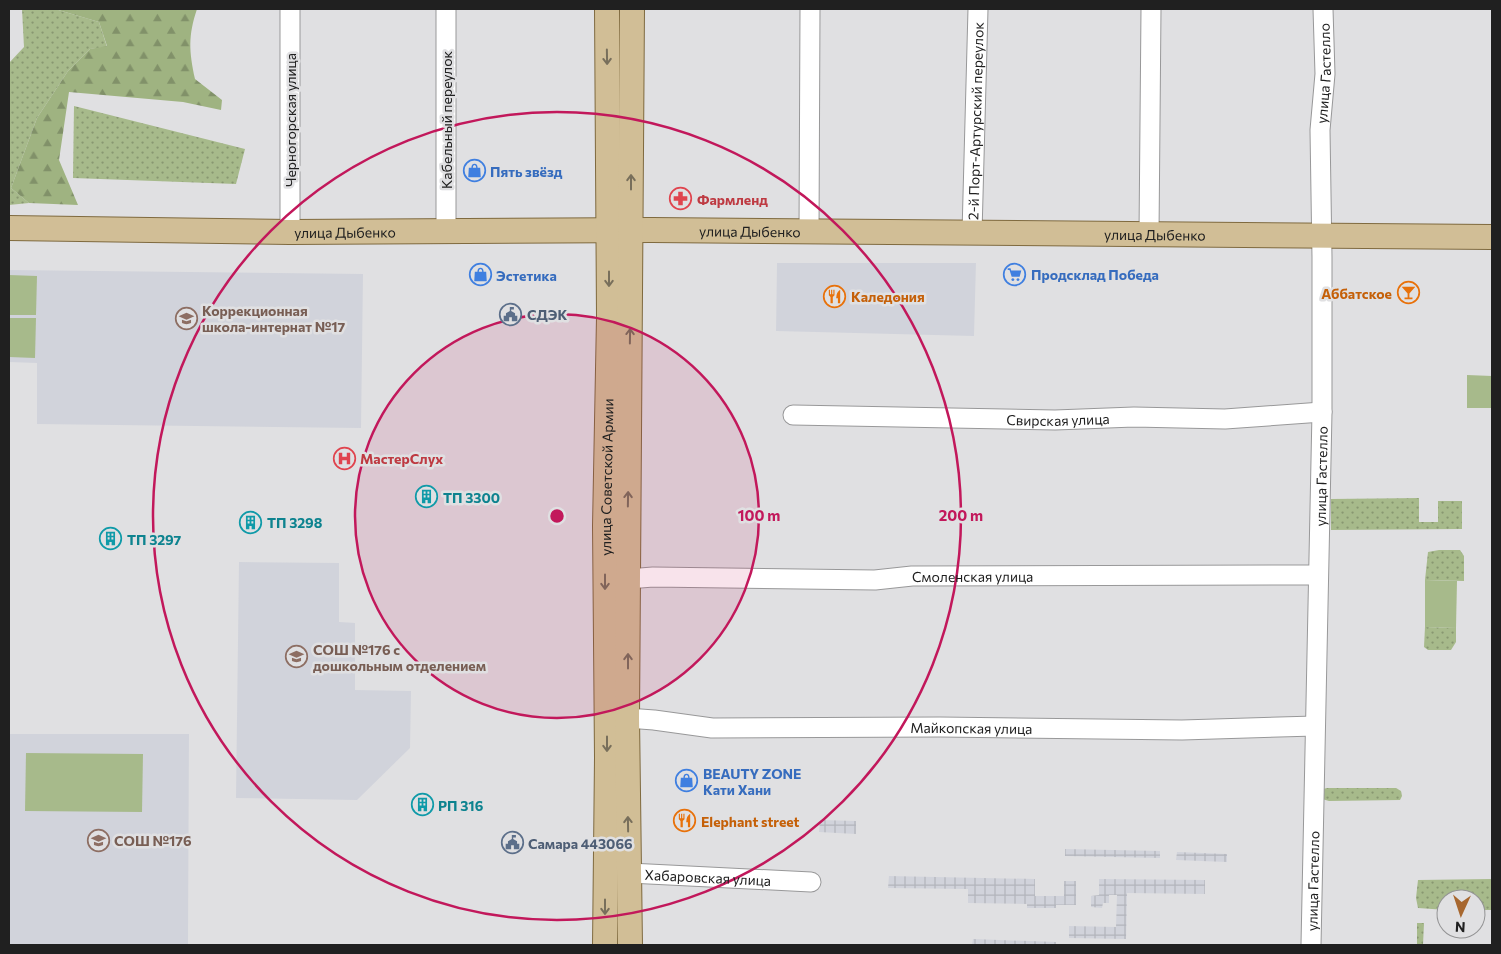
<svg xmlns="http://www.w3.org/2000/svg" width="1501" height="954" font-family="Commissioner,sans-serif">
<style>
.built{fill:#d1d3db}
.industrial{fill:url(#industrial-grid)}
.grass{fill:url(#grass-dots)}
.forest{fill:url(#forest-firs)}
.park{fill:#a7ba8b}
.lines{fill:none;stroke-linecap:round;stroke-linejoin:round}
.minor-casing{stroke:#989899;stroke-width:21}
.major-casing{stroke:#7f6a3f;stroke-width:26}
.minor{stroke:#fff;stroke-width:19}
.major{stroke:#d1be96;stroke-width:24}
.oneway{stroke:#786f5b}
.ring{fill:none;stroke:#c2185b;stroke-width:2.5}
.labels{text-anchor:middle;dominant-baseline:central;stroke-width:5;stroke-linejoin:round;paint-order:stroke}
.street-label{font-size:14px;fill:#202020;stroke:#e0e0e2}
.shop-label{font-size:14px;font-weight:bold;fill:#366cbe;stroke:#e0e0e2;text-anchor:start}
.health-label{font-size:14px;font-weight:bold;fill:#be3a42;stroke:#e0e0e2;text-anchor:start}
.food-label{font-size:14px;font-weight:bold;fill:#c56008;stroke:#e0e0e2;text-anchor:start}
.education-label{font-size:14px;font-weight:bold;fill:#785e54;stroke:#e0e0e2;text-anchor:start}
.service-label{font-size:14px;font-weight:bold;fill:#4e5e75;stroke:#e0e0e2;text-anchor:start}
.culture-label{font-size:14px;font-weight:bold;fill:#0d838f;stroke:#e0e0e2;text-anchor:start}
.centre{fill:#c2185b;stroke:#e0e0e2;stroke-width:2.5}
.ring-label{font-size:15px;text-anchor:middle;font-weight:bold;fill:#c2185b;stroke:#e0e0e2;stroke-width:5;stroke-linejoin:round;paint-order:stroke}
</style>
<defs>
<pattern id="industrial-grid" width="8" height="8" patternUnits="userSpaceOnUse" patternTransform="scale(1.25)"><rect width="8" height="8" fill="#d1d3db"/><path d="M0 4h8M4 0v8" fill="none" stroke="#b3b5bc"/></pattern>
<pattern id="grass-dots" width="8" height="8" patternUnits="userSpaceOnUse" patternTransform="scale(1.25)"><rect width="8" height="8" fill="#a7ba8b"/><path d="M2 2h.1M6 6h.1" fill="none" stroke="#889771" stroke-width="1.8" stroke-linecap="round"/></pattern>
<pattern id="forest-firs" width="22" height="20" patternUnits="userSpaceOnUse" patternTransform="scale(1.25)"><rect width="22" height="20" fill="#9fb381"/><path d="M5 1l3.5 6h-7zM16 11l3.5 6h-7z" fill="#819169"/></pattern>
</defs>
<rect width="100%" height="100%" fill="#e0e0e2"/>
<!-- built -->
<g class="built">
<polygon points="777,263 976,263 974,336 776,331"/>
<polygon points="9,270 363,274 361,428 37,424 37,363 9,362"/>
<polygon points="239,562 339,563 339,622 355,623 355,690 411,691 410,748 357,800 236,798"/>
<polygon points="9,734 189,734 188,945 9,945"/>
</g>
<!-- industrial -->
<g class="industrial">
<polygon points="820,820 856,821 856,834 819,832"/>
<polygon points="1065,849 1160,851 1160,858 1065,856"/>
<polygon points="1177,852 1227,854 1227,862 1176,860"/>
<polygon points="889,876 1035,879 1035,896 1064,896 1064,881 1076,881 1076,905 1056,905 1056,908 1027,908 1027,904 968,903 968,889 888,888"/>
<polygon points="1099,879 1205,880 1205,894 1127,893 1126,939 1069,938 1069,926 1116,927 1117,895 1109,895 1109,903 1103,903 1102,908 1091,907 1091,896 1099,895"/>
<polygon points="973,939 1056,942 1056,945 972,945"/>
</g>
<!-- grass -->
<g class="grass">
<polygon points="22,9 55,9 99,22 107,47 90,49 68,71 37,118 11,188 29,203 9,205 9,63 24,47"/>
<polygon points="74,106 245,149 236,184 73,178"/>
<polygon points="1419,498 1419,522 1438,522 1438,501 1462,501 1462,529 1331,530 1331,499"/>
<polygon points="1439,550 1460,550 1464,556 1464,581 1425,580 1428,552"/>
<polygon points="1425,627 1456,628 1456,642 1451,650 1428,650 1424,647"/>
<polygon points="1327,788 1396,788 1401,791 1402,796 1400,800 1329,801 1322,799 1323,789"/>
<polygon points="1492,879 1492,910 1476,910 1476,899 1446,899 1446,910 1418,908 1416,898 1418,880"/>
<polygon points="1417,923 1424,923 1423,945 1417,945"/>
</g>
<!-- forest -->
<path class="forest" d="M55 9H197C188 36 189 51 195 79L222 100 221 110 183 102 69 92 59 160 78 205 29 203 11 188 37 118 68 71 90 49 107 46 99 22Z"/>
<!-- park -->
<g class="park">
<polygon points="9,275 37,276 36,315 9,315"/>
<polygon points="9,318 36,318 35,358 9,357"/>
<polygon points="1467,375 1492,376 1492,408 1467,408"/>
<polygon points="1425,580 1457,581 1456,628 1425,627"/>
<polygon points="26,753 143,754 142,812 25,811"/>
</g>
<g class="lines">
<defs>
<g id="minor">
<polyline points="290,232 290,9"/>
<polyline points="446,232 446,9"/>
<polyline points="809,232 810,9"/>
<path id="s1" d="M972 233 978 9"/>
<polyline points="1149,234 1151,9"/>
<path id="s2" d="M793 415 1055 420 1134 417 1225 419 1322 412"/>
<path id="s3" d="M628 579 653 577 875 580 912 576 1318 575"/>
<path id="s4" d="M627 718 654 720 712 728 940 727 1182 730 1315 726"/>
<path id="s5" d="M629 873 811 882"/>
<path id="s6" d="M1311 945 1322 412V257L1320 130 1325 74 1323 9"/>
</g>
<g id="major">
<path id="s7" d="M9 228 290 232 652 230 1492 237"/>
<path id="s8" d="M605 945 607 758 605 526 609 317 607 9"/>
<polyline points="630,945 627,718 632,9"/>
</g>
</defs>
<!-- minor casing -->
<use href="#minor" class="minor-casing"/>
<!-- major casing -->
<use href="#major" class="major-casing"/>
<!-- minor -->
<use href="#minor" class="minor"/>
<!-- major -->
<use href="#major" class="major"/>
</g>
<!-- one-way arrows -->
<defs><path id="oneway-shaft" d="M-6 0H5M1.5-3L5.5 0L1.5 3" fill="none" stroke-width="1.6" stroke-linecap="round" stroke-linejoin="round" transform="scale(1.25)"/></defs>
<g class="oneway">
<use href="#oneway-shaft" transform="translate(607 57) rotate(89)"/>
<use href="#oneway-shaft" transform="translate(631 182) rotate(-90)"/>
<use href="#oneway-shaft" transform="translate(609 279) rotate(90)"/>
<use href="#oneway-shaft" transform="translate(630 336) rotate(-89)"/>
<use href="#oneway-shaft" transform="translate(628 499) rotate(-89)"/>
<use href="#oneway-shaft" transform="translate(605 582) rotate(90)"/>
<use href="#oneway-shaft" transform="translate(628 661) rotate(-90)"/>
<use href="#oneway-shaft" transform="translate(607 744) rotate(90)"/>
<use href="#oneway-shaft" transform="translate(628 824) rotate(-91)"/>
<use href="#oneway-shaft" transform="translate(605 907) rotate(90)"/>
</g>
<!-- distance rings -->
<circle cx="557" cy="516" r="202" fill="#c2185b" fill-opacity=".12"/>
<g class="ring">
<circle cx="557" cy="516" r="202"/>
<circle cx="557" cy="516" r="404"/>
</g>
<!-- icons -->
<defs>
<symbol id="shop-ring" viewBox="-11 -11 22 22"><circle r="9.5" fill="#e0e0e2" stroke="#3f7fe0" stroke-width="1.5"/><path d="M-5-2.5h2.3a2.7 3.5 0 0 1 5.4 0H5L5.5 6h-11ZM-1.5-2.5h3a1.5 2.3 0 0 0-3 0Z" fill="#3f7fe0"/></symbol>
<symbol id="pharmacy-ring" viewBox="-11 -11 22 22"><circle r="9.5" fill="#e0e0e2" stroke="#e0444e" stroke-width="1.5"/><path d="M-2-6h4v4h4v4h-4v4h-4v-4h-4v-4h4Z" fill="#e0444e"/></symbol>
<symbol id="supermarket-ring" viewBox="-11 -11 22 22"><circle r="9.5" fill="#e0e0e2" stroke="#3f7fe0" stroke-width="1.5"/><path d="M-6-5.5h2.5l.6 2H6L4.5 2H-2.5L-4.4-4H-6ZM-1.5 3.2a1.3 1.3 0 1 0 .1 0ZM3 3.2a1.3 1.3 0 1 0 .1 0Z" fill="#3f7fe0"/></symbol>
<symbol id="bar-ring" viewBox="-11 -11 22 22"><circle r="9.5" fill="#e0e0e2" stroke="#e8710a" stroke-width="1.5"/><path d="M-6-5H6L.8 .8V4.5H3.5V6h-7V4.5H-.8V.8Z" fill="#e8710a"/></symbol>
<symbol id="restaurant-ring" viewBox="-11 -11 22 22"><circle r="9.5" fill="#e0e0e2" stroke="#e8710a" stroke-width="1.5"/><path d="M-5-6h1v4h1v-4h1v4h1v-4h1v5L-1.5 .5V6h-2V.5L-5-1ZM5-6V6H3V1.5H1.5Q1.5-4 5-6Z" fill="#e8710a"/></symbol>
<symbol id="civic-ring" viewBox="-11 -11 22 22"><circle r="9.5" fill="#e0e0e2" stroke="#5c6f8a" stroke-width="1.5"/><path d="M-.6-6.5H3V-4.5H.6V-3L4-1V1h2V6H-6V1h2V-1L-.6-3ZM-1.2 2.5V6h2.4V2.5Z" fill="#5c6f8a"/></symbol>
<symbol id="school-ring" viewBox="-11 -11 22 22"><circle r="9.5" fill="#e0e0e2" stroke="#8d6e63" stroke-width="1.5"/><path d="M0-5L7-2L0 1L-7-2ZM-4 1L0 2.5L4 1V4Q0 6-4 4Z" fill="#8d6e63"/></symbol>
<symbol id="hospital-ring" viewBox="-11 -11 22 22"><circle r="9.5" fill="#e0e0e2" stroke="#e0444e" stroke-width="1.5"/><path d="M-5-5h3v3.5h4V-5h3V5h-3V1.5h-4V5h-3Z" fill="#e0444e"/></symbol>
<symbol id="building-ring" viewBox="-11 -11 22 22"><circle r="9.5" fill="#e0e0e2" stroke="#0f9aa8" stroke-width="1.5"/><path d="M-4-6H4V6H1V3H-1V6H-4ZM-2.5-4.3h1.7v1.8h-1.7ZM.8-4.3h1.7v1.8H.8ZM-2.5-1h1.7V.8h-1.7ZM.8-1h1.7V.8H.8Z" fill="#0f9aa8"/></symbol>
</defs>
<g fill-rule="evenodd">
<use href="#shop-ring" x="462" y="158" width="25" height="25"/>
<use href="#pharmacy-ring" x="668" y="186" width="25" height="25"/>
<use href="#supermarket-ring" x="1002" y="262" width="25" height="25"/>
<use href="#shop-ring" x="468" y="262" width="25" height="25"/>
<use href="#bar-ring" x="1396" y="280" width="25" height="25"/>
<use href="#restaurant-ring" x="822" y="284" width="25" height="25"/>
<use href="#civic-ring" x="498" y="302" width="25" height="25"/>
<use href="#school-ring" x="174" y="306" width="25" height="25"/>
<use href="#hospital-ring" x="332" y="446" width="25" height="25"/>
<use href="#building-ring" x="414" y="484" width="25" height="25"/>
<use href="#building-ring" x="238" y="510" width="25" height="25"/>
<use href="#building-ring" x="98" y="526" width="25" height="25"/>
<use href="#school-ring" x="284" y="644" width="25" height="25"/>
<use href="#shop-ring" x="674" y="768" width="25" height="25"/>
<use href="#building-ring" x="410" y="792" width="25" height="25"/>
<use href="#restaurant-ring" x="672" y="808" width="25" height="25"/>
<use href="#school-ring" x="86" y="828" width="25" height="25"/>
<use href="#civic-ring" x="500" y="830" width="25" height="25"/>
</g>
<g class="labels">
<!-- street labels -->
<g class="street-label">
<text stroke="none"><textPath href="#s6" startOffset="872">улица Гастелло</textPath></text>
<text transform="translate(290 120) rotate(-90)">Черногорская улица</text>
<text transform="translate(446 120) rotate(-90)">Кабельный переулок</text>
<text stroke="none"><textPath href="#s1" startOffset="112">2-й Порт-Артурский переулок</textPath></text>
<text stroke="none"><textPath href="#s7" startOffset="741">улица Дыбенко</textPath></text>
<text stroke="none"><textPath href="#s7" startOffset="336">улица Дыбенко</textPath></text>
<text stroke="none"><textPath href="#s7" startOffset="1146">улица Дыбенко</textPath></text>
<text stroke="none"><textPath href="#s2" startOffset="265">Свирская улица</textPath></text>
<text stroke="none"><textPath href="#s8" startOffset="468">улица Советской Армии</textPath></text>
<text stroke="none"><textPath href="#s6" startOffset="469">улица Гастелло</textPath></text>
<text stroke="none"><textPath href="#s3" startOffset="345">Смоленская улица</textPath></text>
<text stroke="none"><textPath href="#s4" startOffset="345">Майкопская улица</textPath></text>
<text stroke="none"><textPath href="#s5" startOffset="79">Хабаровская улица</textPath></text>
<text stroke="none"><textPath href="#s6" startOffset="64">улица Гастелло</textPath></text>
</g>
<!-- shop labels -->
<g class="shop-label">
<text x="490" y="171">Пять звёзд</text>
<text x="1031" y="274">Продсклад Победа</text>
<text x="496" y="275">Эстетика</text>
<text x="703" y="773">BEAUTY ZONE<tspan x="703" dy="16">Кати Хани</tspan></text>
</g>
<!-- health labels -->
<g class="health-label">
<text x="697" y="199">Фармленд</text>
<text x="360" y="458">МастерСлух</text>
</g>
<!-- food labels -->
<g class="food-label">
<text x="1392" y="293" text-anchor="end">Аббатское</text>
<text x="851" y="296">Каледония</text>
<text x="701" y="821">Elephant street</text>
</g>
<!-- education labels -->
<g class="education-label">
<text x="202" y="310">Коррекционная<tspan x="202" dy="16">школа-интернат №17</tspan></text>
<text x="313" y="649">СОШ №176 с<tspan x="313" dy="16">дошкольным отделением</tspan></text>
<text x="114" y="840">СОШ №176</text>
</g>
<!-- service labels -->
<g class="service-label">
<text x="527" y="314">СДЭК</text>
<text x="528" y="843">Самара 443066</text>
</g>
<!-- culture labels -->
<g class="culture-label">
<text x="443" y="497">ТП 3300</text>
<text x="267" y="522">ТП 3298</text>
<text x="127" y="539">ТП 3297</text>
<text x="438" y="805">РП 316</text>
</g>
</g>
<circle cx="557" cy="516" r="8" class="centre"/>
<g class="ring-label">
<text x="759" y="521">100 m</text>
<text x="961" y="521">200 m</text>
</g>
<!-- border -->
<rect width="1501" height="954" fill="none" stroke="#202020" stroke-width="20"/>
<!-- north arrow -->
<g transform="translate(1461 914) rotate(183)"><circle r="24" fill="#e0e0e2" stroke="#939394"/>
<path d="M0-4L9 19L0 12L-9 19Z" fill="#a7672f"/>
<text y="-8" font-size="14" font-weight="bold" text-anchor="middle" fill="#202020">N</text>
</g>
</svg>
